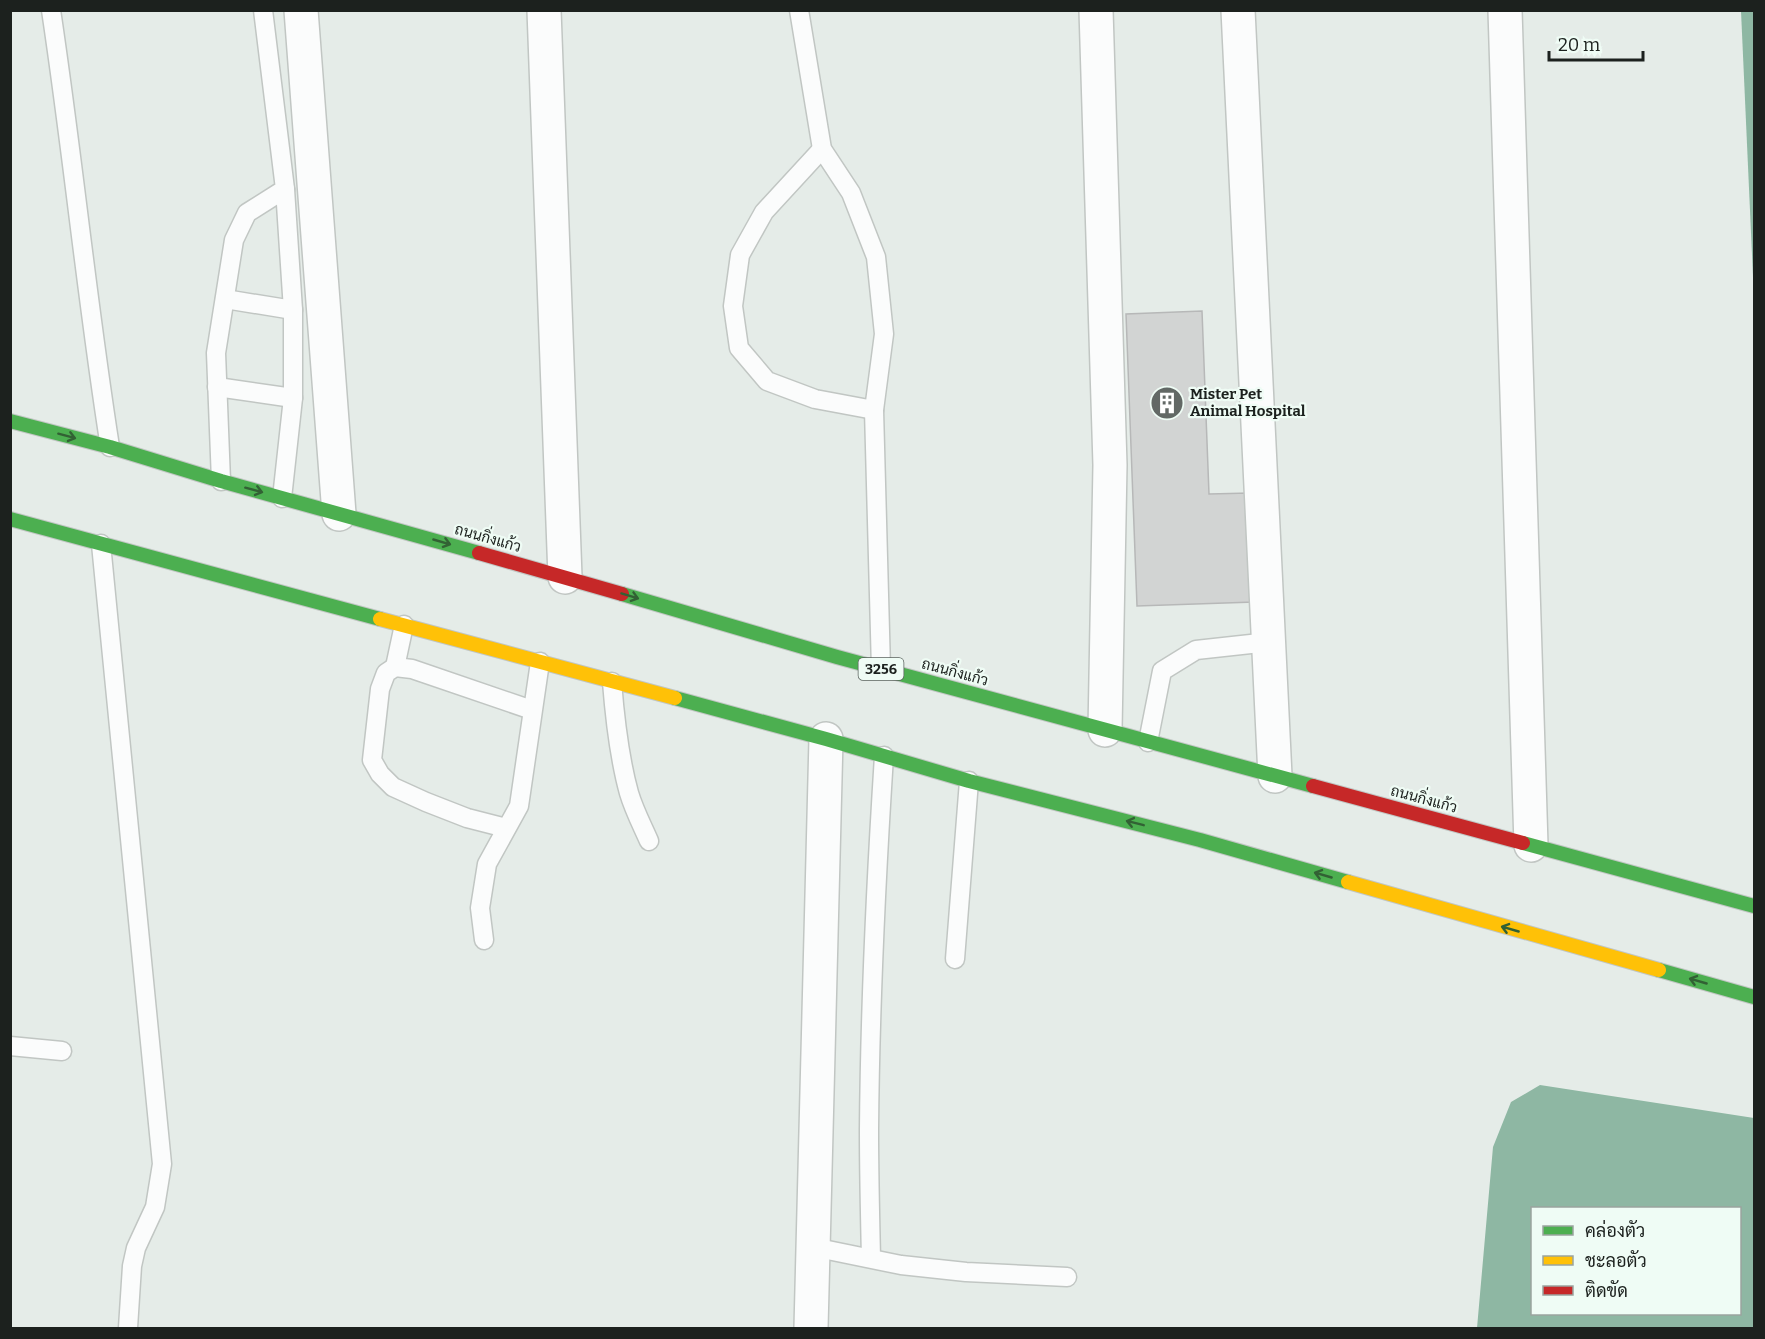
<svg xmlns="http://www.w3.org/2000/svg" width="1765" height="1339" font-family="Bitter,Sarabun,serif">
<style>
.water{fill:#8eb7a3;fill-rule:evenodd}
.building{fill:#d2d4d3;stroke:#b7b8b8;stroke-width:1.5}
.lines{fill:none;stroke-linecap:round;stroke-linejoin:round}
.lane-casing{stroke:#c1c6c3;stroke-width:21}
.street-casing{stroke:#c1c6c3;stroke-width:36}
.fast-casing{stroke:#c1c6c3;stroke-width:16}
.slow-casing{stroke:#c1c6c3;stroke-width:16}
.jam-casing{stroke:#c1c6c3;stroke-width:16}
.lane{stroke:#fbfcfc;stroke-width:18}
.street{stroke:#fbfcfc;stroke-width:33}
.fast{stroke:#4caf50;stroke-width:14}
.slow{stroke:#ffc107;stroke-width:14}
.jam{stroke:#c62828;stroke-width:14}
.oneway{stroke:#326134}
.labels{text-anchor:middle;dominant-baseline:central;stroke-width:4.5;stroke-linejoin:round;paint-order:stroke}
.shield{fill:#effcf5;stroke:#5b635e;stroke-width:1.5}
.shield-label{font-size:14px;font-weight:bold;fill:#1c211e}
.poi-label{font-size:15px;font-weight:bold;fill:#1c211e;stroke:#effcf5;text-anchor:start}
.street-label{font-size:15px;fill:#1c211e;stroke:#effcf5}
</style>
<rect width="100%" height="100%" fill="#e5ece8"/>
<!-- water -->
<g class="water">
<polygon points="1741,11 1754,11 1754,299"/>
<path d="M1540 1085 1754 1118V1328H1477L1493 1147 1511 1102ZM1532 1208H1740V1314H1532Z"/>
</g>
<!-- building -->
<polygon class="building" points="1202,311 1209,494 1250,493 1254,602 1137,606 1126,314"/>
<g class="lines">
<defs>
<g id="lane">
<path d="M51 10C73 156 87 302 110 447"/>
<polyline points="799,10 822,149 851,193 876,257 884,334 874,410 881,669"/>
<polyline points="822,149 764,212 740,255 733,306 739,348 767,381 815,399 874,410"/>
<polyline points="225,299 293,310"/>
<polyline points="217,387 293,398"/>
<polyline points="221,481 216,353 234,240 247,213 285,189 263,10"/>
<polyline points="282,498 293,398 293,310 285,189"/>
<polyline points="101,544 162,1164 155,1207 136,1248 132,1266 128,1328"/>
<polyline points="395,667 404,625"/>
<path d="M612 682C615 720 619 757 629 793 634 810 642 825 649 841"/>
<polyline points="1148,742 1162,671 1196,650 1269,642"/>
<polyline points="506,828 467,818 426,802 393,787 380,774 372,760 380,689 386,673 395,667 412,669 532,710"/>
<polyline points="484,940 480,908 487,864 519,806 540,662"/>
<polyline points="955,959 969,781"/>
<polyline points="10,1046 62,1051"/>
<polyline points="813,1247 901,1265 966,1272 1067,1277"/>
<path d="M871 1258C870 1216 869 1173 869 1130 870 1005 876 880 884 756"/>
</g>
<g id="street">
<polyline points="301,10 339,514"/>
<polyline points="544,10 565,577"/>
<polyline points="1096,10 1110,465 1105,730"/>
<polyline points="1238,10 1275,776"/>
<polyline points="1505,10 1531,845"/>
<polyline points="811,1328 826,739"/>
</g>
<g id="fast">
<polyline points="10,421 110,447 221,481 479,553"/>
<polyline points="10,519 380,619"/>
<polyline points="622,594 837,657 1313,786"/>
<polyline points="675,698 826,739 969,781 1200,840 1348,882"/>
<polyline points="1523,843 1754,906"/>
<polyline points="1659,970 1754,997"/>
</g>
<g id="slow">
<polyline points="380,619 675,698"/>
<polyline points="1348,882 1659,970"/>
</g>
<g id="jam">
<polyline points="479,553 622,594"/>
<polyline points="1313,786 1523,843"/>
</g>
</defs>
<!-- lane casing -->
<use href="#lane" class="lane-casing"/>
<!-- street casing -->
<use href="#street" class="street-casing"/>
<!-- fast casing -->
<use href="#fast" class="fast-casing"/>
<!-- slow casing -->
<use href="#slow" class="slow-casing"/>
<!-- jam casing -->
<use href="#jam" class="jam-casing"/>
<!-- lane -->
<use href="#lane" class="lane"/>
<!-- street -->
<use href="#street" class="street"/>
<!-- fast -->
<use href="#fast" class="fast"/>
<!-- slow -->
<use href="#slow" class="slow"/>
<!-- jam -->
<use href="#jam" class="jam"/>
</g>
<!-- one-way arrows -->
<defs><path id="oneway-shaft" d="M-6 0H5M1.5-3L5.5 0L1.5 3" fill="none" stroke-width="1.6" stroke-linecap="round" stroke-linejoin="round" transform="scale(1.5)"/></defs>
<g class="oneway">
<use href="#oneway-shaft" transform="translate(67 436) rotate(15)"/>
<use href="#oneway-shaft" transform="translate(254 490) rotate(15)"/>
<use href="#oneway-shaft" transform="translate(442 542) rotate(16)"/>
<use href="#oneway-shaft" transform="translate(630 596) rotate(17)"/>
<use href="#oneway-shaft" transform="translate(1135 823) rotate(-166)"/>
<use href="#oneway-shaft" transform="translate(1323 875) rotate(-164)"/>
<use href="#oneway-shaft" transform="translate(1510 929) rotate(-164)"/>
<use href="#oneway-shaft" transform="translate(1698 981) rotate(-164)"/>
</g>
<!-- icons -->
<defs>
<symbol id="building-disc" viewBox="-11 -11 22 22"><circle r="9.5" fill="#626865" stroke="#effcf5"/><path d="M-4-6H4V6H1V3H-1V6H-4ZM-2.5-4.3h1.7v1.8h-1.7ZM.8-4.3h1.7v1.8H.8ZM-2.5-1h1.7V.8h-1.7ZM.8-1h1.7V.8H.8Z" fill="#fff"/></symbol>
</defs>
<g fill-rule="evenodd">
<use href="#building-disc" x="1148" y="384" width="38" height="38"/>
</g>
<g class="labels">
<!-- shield labels -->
<rect class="shield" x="858.5" y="658" width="45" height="22" rx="4.5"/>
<g class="shield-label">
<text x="881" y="669">3256</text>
</g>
<!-- poi labels -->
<g class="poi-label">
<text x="1190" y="394">Mister Pet<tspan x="1190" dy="17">Animal Hospital</tspan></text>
</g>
<!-- street labels -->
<g class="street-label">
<text transform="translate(488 538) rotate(16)">ถนนกิ่งแก้ว</text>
<text transform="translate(955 672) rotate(15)">ถนนกิ่งแก้ว</text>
<text transform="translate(1424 799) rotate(15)">ถนนกิ่งแก้ว</text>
</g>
</g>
<!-- border -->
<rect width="1765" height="1339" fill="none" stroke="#1c211e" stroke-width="24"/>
<!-- legend -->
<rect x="1531" y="1207" width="210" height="108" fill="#effcf5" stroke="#9ba49f" stroke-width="1.5"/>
<rect x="1543" y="1226" width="30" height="9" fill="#4caf50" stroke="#9ba49f" stroke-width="1.5"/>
<text x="1585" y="1237" font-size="18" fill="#1c211e">คล่องตัว</text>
<rect x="1543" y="1256" width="30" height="9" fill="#ffc107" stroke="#9ba49f" stroke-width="1.5"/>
<text x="1585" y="1267" font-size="18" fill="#1c211e">ชะลอตัว</text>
<rect x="1543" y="1286" width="30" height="9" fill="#c62828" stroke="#9ba49f" stroke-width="1.5"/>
<text x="1585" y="1297" font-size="18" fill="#1c211e">ติดขัด</text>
<!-- scale -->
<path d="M1549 51v9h94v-9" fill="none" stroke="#1c211e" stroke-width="3"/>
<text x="1558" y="51" font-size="18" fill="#1c211e" stroke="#effcf5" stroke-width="4.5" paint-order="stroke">20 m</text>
</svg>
